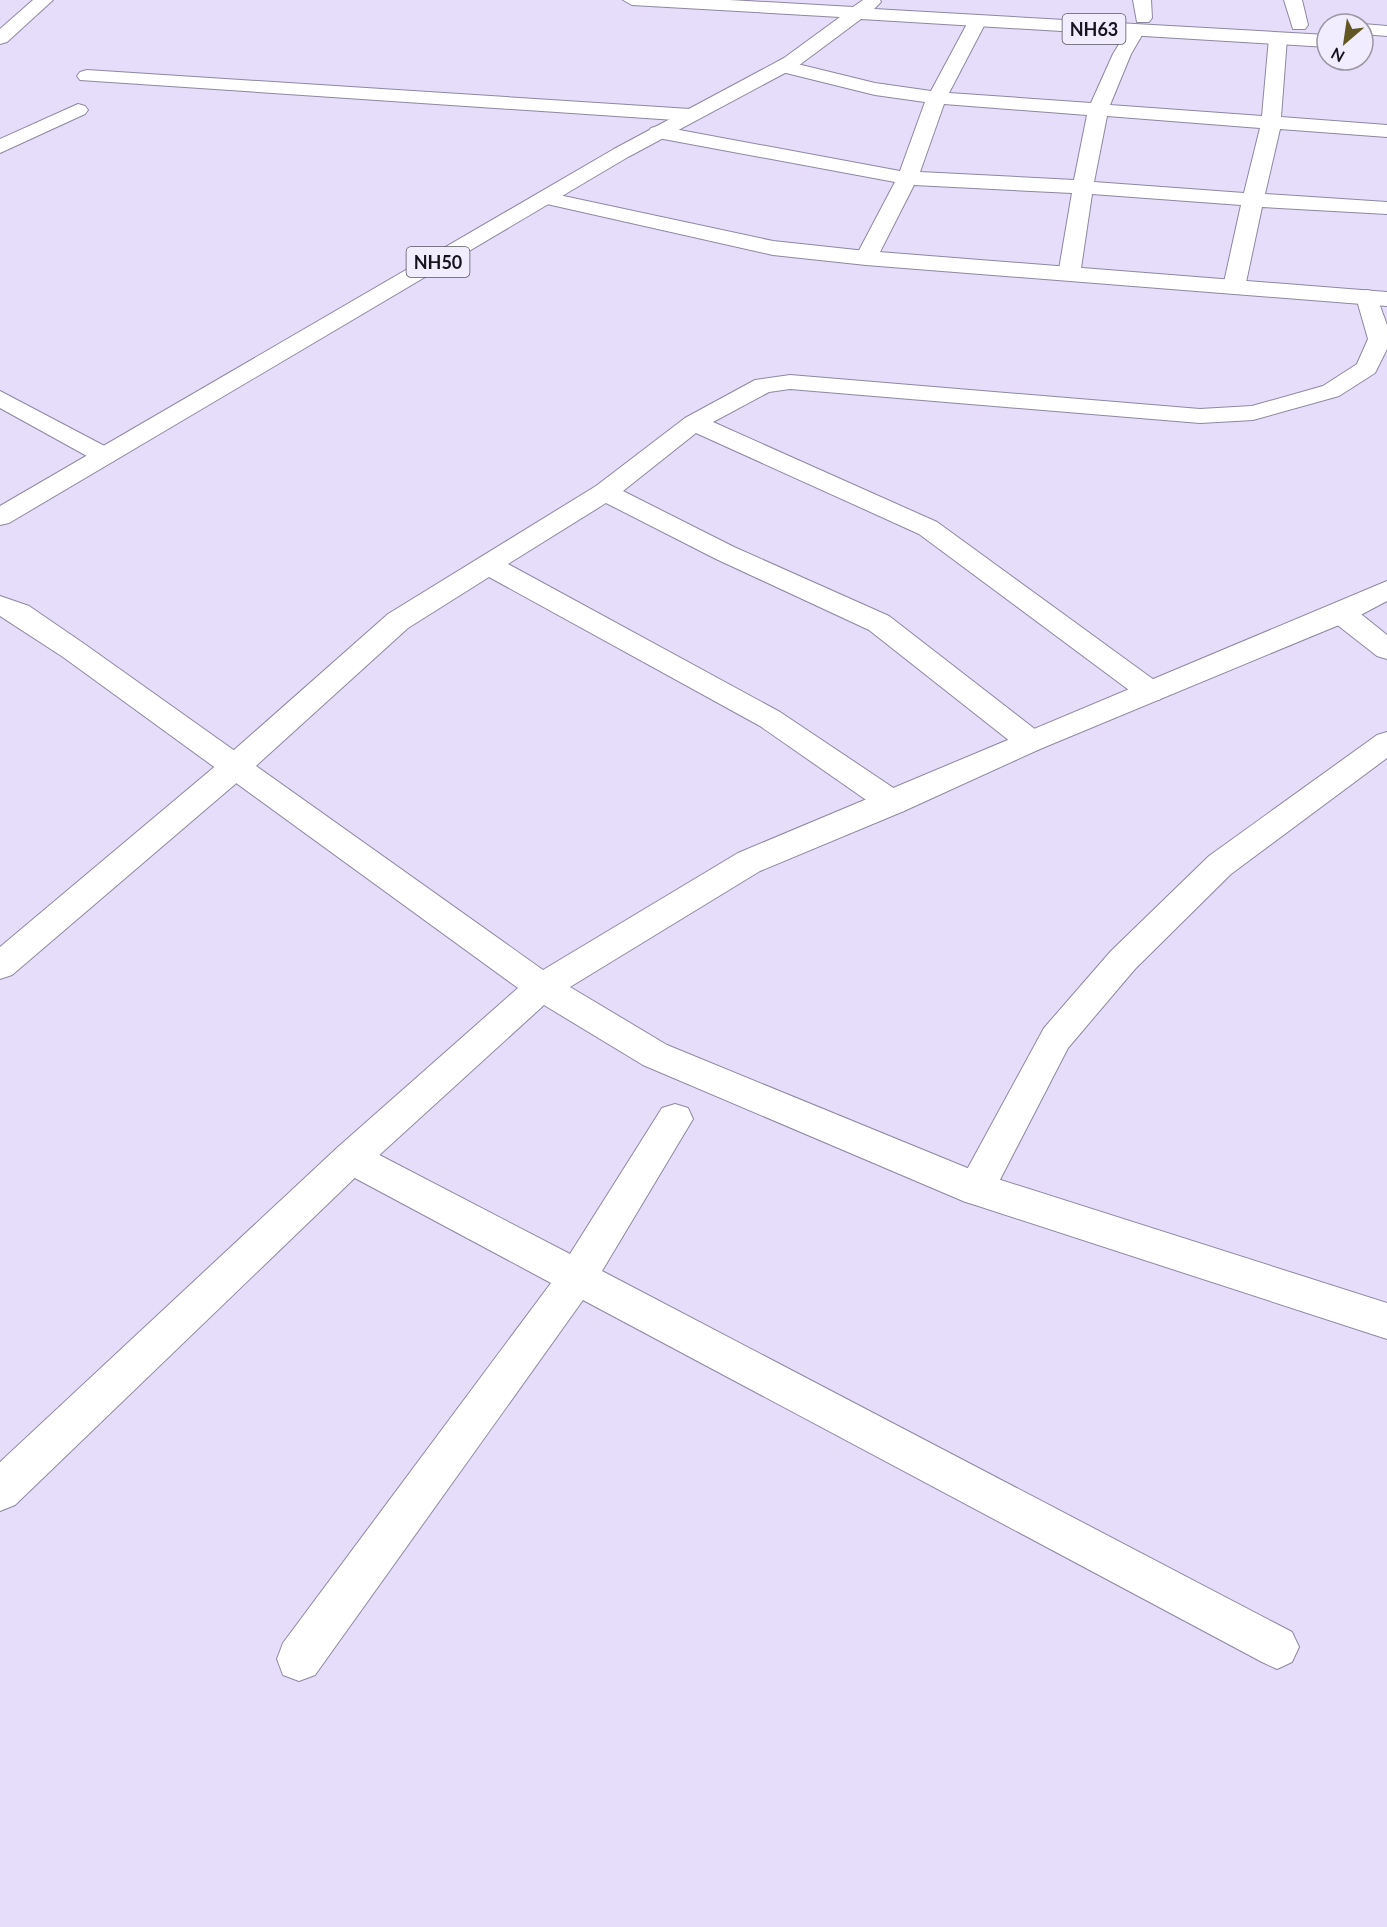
<svg xmlns="http://www.w3.org/2000/svg" width="1387" height="1927" font-family="Lato,sans-serif">
<style>
.lines{fill:none;stroke-linecap:round;stroke-linejoin:round}
.street-casing{stroke:#8e87a1;stroke-width:2}
.secondary-casing{stroke:#8e87a1;stroke-width:2}
.highway-casing{stroke:#8e87a1;stroke-width:2}
.street{fill:#fff;fill-rule:evenodd}
.secondary{fill:#fff;fill-rule:evenodd}
.highway{fill:#fff;fill-rule:evenodd}
.labels{text-anchor:middle;dominant-baseline:central;stroke-width:6;stroke-linejoin:round;paint-order:stroke}
.shield{fill:#f1ecfe;stroke:#585561;stroke-width:1.5}
.shield-label{font-size:18px;font-weight:bold;fill:#17141e}
</style>
<rect width="100%" height="100%" fill="#e5ddfa"/>
<g class="lines">
<defs>
<g id="street">
<polygon points="33,0 53,0 7,42 0,44 0,29"/>
<polygon points="1133,0 1151,0 1152,18 1149,22 1137,22"/>
<polygon points="1284,0 1302,0 1308,25 1305,29 1293,29"/>
<path d="M977 17 986 22 949 93 1091 103 1113 54 1130 26 1136 25 1145 30 1131 54 1110 105 1262 116 1269 38 1271 34H1285L1287 38 1281 117 1387 125V137L1280 129 1265 194 1387 202V214L1262 207 1245 287 1242 292H1226L1223 287 1241 205 1092 194 1080 275 1077 280H1061L1058 275 1072 193 914 185 877 258 874 263H858L855 258 895 182 658 138 651 136 648 132 651 128 658 126 900 171 925 102 875 95 774 70 772 66 781 60 875 83 931 91 968 22ZM944 104 1087 115 1074 180 920 172ZM1107 116 1260 128 1244 193 1094 182Z"/>
<polygon points="87,70 690,109 700,115 690,121 80,80 77,76 80,72"/>
<polygon points="78,104 85,106 88,110 85,114 0,153 0,139"/>
<polygon points="1367,290 1375,292 1387,325 1387,349 1375,373 1339,396 1253,420 1200,423 790,389 769,392 713,422 937,522 1161,685 1165,692 1161,699 1151,702 1141,699 919,534 696,433 623,491 734,547 889,616 1040,733 1045,741 1040,749 1030,752 1020,749 869,630 716,559 606,503 508,564 780,712 904,795 908,803 904,811 893,814 882,811 760,726 489,577 408,628 247,774 12,975 0,979 0,947 225,758 388,614 596,486 685,418 755,380 790,375 1200,409 1252,406 1323,386 1357,364 1368,339 1356,297 1359,292"/>
<polygon points="0,391 114,451 118,456 114,461 105,464 96,461 0,408"/>
<polygon points="1341,604 1351,606 1387,635 1387,659 1377,656 1331,620 1327,613 1331,606"/>
<polygon points="1387,732 1387,758 1231,874 1135,969 1068,1048 989,1201 976,1205 963,1201 958,1189 963,1177 1044,1028 1111,951 1209,856 1377,735"/>
<polygon points="675,1104 688,1108 693,1119 602,1271 1292,1632 1299,1647 1292,1662 1277,1669 1262,1662 583,1300 315,1675 299,1681 283,1675 277,1659 283,1643 551,1283 338,1169 333,1158 338,1147 351,1142 364,1147 570,1254 662,1108"/>
</g>
<g id="secondary">
<polygon points="545,192 773,241 866,251 1387,292 1387,306 866,265 773,255 538,202 535,198 538,194"/>
<polygon points="1387,581 1387,601 1351,620 1040,749 904,811 760,871 570,987 667,1045 982,1174 1387,1303 1387,1339 963,1201 643,1065 544,1005 364,1169 15,1505 0,1511 0,1462 338,1147 518,988 63,657 0,616 0,596 29,606 83,643 543,970 738,853"/>
</g>
<g id="highway">
<polygon points="623,0 729,0 853,7 863,0 880,0 881,2 874,9 1327,35 1327,47 861,19 798,66 628,157 9,523 0,525 0,506 614,149 784,58 840,17 632,5"/>
<polygon points="1361,24 1363,24 1387,26 1387,36 1363,34"/>
</g>
</defs>
<!-- street casing -->
<use href="#street" class="street-casing"/>
<!-- secondary casing -->
<use href="#secondary" class="secondary-casing"/>
<!-- highway casing -->
<use href="#highway" class="highway-casing"/>
<!-- street -->
<use href="#street" class="street"/>
<!-- secondary -->
<use href="#secondary" class="secondary"/>
<!-- highway -->
<use href="#highway" class="highway"/>
</g>
<g class="labels">
<!-- shield labels -->
<g class="shield">
<rect x="1062.5" y="14" width="63" height="30" rx="4.5"/>
<rect x="406.5" y="247" width="63" height="30" rx="4.5"/>
</g>
<g class="shield-label">
<text x="1094" y="29">NH63</text>
<text x="438" y="262">NH50</text>
</g>
</g>
<!-- north arrow -->
<g transform="translate(1345 42) rotate(209)"><circle r="28" fill="#f1ecfe" stroke="#9a96a4" stroke-width="1.5"/>
<path d="M0-4.5L10 22L0 15L-10 22Z" fill="#625723"/>
<text y="-9" font-size="16" font-weight="bold" text-anchor="middle" fill="#17141e">N</text>
</g>
</svg>
